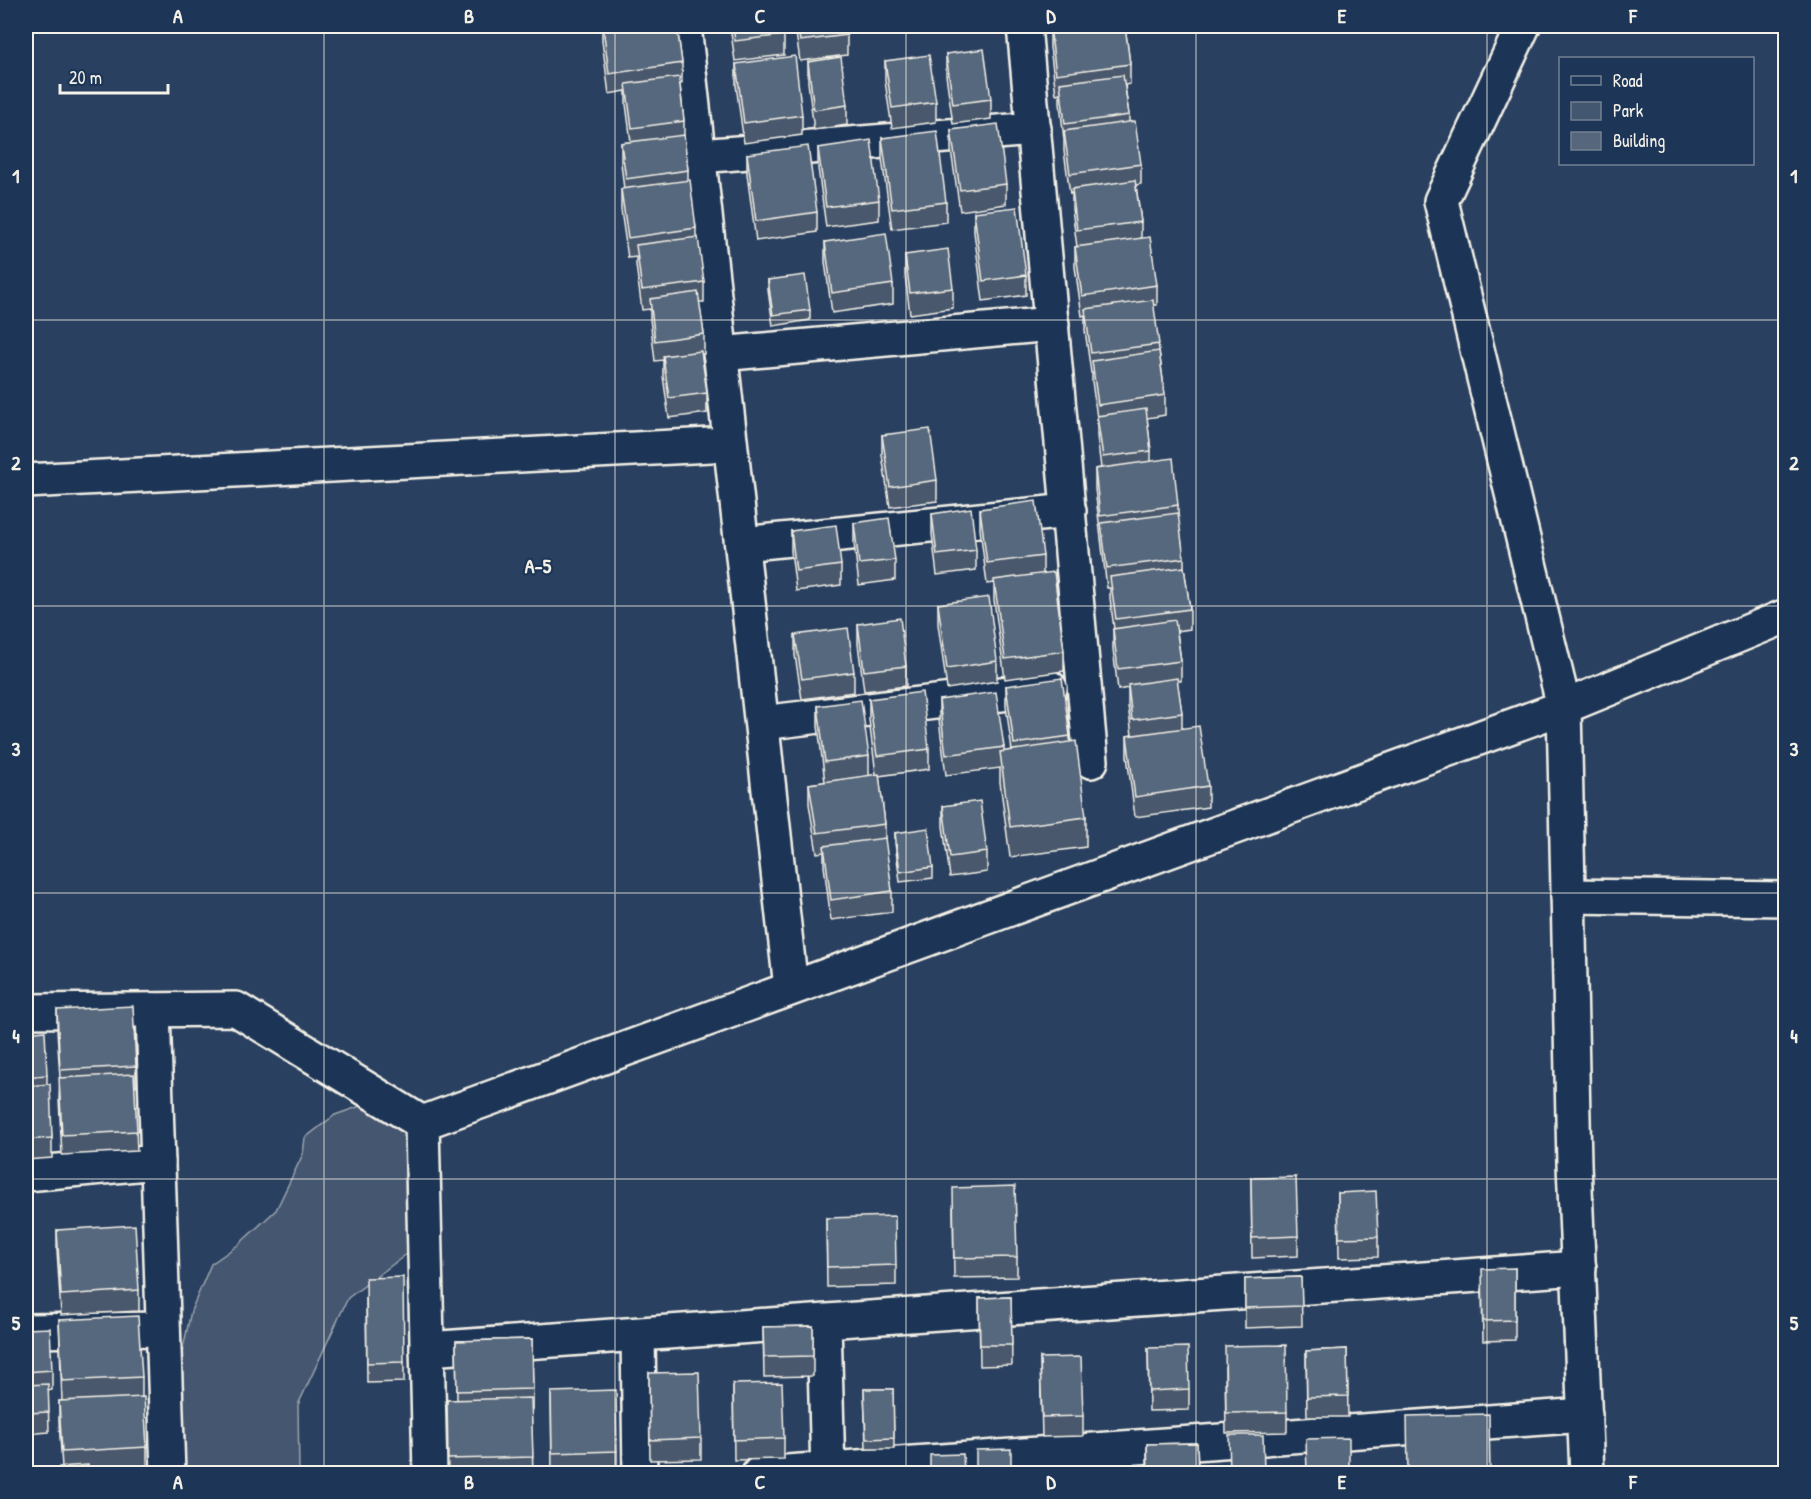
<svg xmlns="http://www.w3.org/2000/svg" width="1811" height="1499" font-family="'Patrick Hand',sans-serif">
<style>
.green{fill:#445771;stroke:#9ca4ac;stroke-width:1.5}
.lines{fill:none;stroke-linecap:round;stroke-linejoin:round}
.minor-casing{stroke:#f4f1e8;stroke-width:38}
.minor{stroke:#1d3557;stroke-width:33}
.wall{fill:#4a596c;stroke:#f4f1e8;stroke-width:1.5}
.building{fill:#56677d;stroke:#f4f1e8;stroke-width:1.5}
.grid{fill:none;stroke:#f4f1e8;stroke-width:1.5;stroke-opacity:0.55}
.labels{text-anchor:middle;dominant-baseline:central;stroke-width:4.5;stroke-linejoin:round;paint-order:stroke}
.neighbourhood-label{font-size:20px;font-weight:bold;fill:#f4f1e8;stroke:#1d3557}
.neatline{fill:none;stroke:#f4f1e8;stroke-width:2}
.grid-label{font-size:20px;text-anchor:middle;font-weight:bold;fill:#f4f1e8}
</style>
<rect width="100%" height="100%" fill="#2a4060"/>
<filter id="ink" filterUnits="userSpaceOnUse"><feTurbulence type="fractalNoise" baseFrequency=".0167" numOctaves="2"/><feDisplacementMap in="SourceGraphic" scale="12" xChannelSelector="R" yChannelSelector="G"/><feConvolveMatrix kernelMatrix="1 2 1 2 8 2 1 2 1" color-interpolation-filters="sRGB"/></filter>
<g filter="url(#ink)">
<!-- green -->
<polygon class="green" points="369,1103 411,1129 412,1250 348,1298 298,1405 299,1473 178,1474 175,1386 191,1311 211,1264 238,1245 276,1210 303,1154 305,1138 335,1115"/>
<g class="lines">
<defs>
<g id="minor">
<polyline points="684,26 791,988"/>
<polyline points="1024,26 1091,761"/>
<polyline points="1523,26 1441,201 1564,707 1574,1164 1587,1474"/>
<polyline points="699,156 1034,129"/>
<polyline points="720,354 1052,324"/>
<polyline points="26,481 730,444"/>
<polyline points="742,544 1069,511"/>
<polyline points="762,723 1050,688"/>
<polyline points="1568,896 1786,899"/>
<polyline points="153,1010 168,1474"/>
<polyline points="26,1011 236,1009 422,1123 1564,707 1786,616"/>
<polyline points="422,1123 430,1474"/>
<polyline points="26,1174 158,1162"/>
<polyline points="824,1322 828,1474"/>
<polyline points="26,1331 163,1329"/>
<polyline points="638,1335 640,1474"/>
<polyline points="427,1349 1579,1268"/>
<polyline points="759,1474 1585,1415"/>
</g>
</defs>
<!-- minor casing -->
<use href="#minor" class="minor-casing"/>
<!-- minor -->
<use href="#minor" class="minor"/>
</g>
<!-- wall -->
<g class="wall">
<polygon points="602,26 677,26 682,63 682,83 680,84 684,121 684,141 688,170 688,180 696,228 696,237 704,282 704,302 699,302 704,334 704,354 702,354 707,393 707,413 669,418 663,376 663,360 655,361 650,319 650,309 642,310 636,265 636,257 628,258 621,210 621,189 624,189 621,163 621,143 631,142 626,104 626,91 609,94 602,41"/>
<polygon points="730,26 783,26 784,35 784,55 735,61"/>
<polygon points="795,26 845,26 847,35 847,55 800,61"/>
<polygon points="1055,26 1125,26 1130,64 1130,84 1125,85 1129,115 1129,122 1141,164 1141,184 1136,185 1141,222 1141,238 1157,285 1157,305 1153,305 1165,395 1165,415 1147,418 1151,451 1151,461 1178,505 1178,520 1184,558 1184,567 1190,609 1190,629 1177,631 1181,661 1181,681 1177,681 1182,713 1182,728 1208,786 1208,807 1135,817 1127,756 1127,736 1132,735 1128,706 1128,688 1118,690 1113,649 1113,629 1114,629 1110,598 1110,588 1107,588 1095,489 1095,469 1101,468 1097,436 1097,418 1092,381 1092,373 1091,373 1085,330 1085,315 1082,316 1075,267 1075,247 1077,247 1072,209 1072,193 1070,194 1064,151 1064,140 1060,103 1060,93 1056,94 1050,47 1050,27"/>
<polygon points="946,54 991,99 991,119 953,124 946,75"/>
<polygon points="885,61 936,102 936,122 892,128 885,81"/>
<polygon points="808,62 847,105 847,125 814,130 808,82"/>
<polygon points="736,64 802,115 802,135 744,143 736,85"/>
<polygon points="951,130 1006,184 1006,204 960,211 951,150"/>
<polygon points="882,138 946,202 946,222 892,229 882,159"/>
<polygon points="818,148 879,200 879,220 826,227 818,168"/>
<polygon points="747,154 817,212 817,232 756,241 747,174"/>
<polygon points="974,212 1026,275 1026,295 983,301 974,232"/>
<polygon points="825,242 893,284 893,304 832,313 825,262"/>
<polygon points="905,255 953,288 953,308 910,314 905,275"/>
<polygon points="768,280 810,310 810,320 773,326 768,290"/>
<polygon points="882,435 937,480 937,501 890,507 882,455"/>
<polygon points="980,509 1043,556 1043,573 1064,651 1064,671 1005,679 994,600 994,583 987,584 980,529"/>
<polygon points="932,514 976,550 976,570 937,575 932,534"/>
<polygon points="854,523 895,560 895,580 859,585 854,543"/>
<polygon points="791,531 841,565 841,585 796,591 791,551"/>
<polygon points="938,604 997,661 997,681 947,689 938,624"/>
<polygon points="858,624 906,666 906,686 864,691 858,644"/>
<polygon points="795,635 854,672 854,692 802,699 795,655"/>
<polygon points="1006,686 1070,736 1070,742 1086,817 1086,847 1010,857 1000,782 1000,768 946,775 939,720 939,700 1004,747 1004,752 1012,751 1006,706"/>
<polygon points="869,699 929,749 929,769 879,776 885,824 885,844 892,891 892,912 831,920 824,866 824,852 817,853 809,804 809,784 825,782 818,726 818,706 869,756 869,776 876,774 869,720"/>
<polygon points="943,806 987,852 987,872 950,877 943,826"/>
<polygon points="895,833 933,867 933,878 900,882 895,843"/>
<polygon points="57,1010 136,1066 136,1086 134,1086 137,1151 62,1155 59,1099 60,1078 57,1030"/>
<polygon points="26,1033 47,1075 47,1085 52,1138 52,1158 26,1160"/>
<polygon points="1251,1178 1298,1236 1298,1256 1252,1258"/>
<polygon points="1338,1193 1378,1237 1378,1257 1339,1258"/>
<polygon points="953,1208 1017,1257 1017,1277 954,1278"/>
<polygon points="826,1218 896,1265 896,1285 827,1287"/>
<polygon points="57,1230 139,1290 139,1311 61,1315 57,1250"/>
<polygon points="1515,1268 1515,1340 1483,1341 1482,1289"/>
<polygon points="1301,1277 1302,1326 1245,1328 1245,1279"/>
<polygon points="1011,1297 1012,1365 980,1366 979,1298"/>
<polygon points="366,1298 404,1362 404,1382 367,1383"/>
<polygon points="59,1320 142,1377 142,1397 147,1447 147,1466 88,1470 62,1467 59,1422 59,1401 62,1401"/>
<polygon points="813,1326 813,1376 764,1377 763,1327"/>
<polygon points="26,1329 52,1370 52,1390 48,1391 49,1432 26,1434"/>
<polygon points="532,1339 533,1409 531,1409 533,1473 448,1473 447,1400 457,1400 456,1341"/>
<polygon points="1148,1348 1189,1389 1189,1410 1149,1411"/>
<polygon points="1347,1349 1348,1417 1307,1417 1306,1351"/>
<polygon points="1040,1358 1083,1416 1083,1436 1042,1437"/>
<polygon points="1225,1367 1287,1412 1287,1432 1226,1433"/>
<polygon points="649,1373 701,1438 701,1459 650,1460"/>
<polygon points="733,1384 784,1438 784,1459 734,1460"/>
<polygon points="864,1389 893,1389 894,1449 866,1449"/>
<polygon points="551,1392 617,1451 617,1471 552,1473"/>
<polygon points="1197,1443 1198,1473 1147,1473 1147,1444"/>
</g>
<!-- building -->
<g class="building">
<polygon points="603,26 677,26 682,63 609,74"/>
<polygon points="733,26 783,26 784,35 735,41"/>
<polygon points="798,26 845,26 847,35 800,41"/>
<polygon points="1060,26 1125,26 1130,64 1056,74 1050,27"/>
<polygon points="984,49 991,99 953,104 946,54"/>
<polygon points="929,55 936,102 892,108 885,61"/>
<polygon points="795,56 802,115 744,123 736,64"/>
<polygon points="841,57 847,105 814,110 808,62"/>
<polygon points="1123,75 1129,115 1065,124 1060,83"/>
<polygon points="679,77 684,121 632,128 626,84"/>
<polygon points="1135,121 1141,164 1070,174 1064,131"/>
<polygon points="998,124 1006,184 960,190 951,130"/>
<polygon points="937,131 946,202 892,209 882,138"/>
<polygon points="684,135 688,170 626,179 621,143"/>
<polygon points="871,140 879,200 826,207 818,148"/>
<polygon points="808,146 817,212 756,221 747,154"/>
<polygon points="690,180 696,228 628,238 621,189"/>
<polygon points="1135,180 1141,222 1077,230 1072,189"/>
<polygon points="1017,207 1026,275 983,281 974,212"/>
<polygon points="886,233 893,284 832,293 825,242"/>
<polygon points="698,237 704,282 642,290 636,245"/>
<polygon points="1150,237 1157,285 1082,296 1075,247"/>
<polygon points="948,249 953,288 910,293 905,255"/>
<polygon points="805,275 810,310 773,315 768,280"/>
<polygon points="698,292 704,334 655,341 650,299"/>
<polygon points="1153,300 1159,344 1091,353 1085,309"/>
<polygon points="701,351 707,393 669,398 663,356"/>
<polygon points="1159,351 1165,395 1098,405 1092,361"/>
<polygon points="1146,409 1151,451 1103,457 1097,416"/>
<polygon points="930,429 937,480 890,487 882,435"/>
<polygon points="1173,458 1178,505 1100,516 1095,469"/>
<polygon points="1036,501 1043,556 987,563 980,509"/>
<polygon points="971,508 976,550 937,555 932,514"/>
<polygon points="1178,513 1184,558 1107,568 1101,523"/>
<polygon points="889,518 895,560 859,564 854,523"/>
<polygon points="836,525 841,565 796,571 791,531"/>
<polygon points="1184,567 1190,609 1116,619 1110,577"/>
<polygon points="1054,572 1064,651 1005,659 994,580"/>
<polygon points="989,597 997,661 947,669 938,604"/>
<polygon points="900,618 906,666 864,671 858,624"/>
<polygon points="1175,620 1181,661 1118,669 1113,629"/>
<polygon points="848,628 854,672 802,679 795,635"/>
<polygon points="1062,678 1070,736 1014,744 1006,686"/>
<polygon points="1177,678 1182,713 1132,720 1128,685"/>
<polygon points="922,692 929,749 877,756 869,699"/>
<polygon points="996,692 1004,747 946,755 939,700"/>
<polygon points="861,700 869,756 825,762 818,706"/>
<polygon points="1199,726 1208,786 1135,797 1127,736"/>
<polygon points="1076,741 1086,817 1010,827 1000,752"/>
<polygon points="879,774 885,824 817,833 809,784"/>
<polygon points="980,801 987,852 950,857 943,806"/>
<polygon points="928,828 933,867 900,872 895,833"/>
<polygon points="885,838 892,891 831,900 824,846"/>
<polygon points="133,1006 136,1066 60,1070 57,1010"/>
<polygon points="45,1031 47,1075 26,1077 26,1033"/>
<polygon points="134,1074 137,1131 62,1135 59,1078"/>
<polygon points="50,1084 52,1138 26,1140 26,1086"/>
<polygon points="1296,1177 1298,1236 1252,1238 1251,1178"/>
<polygon points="1015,1186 1017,1257 954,1258 953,1188"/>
<polygon points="1376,1191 1378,1237 1339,1238 1338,1193"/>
<polygon points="895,1216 896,1265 827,1267 826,1218"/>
<polygon points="135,1225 139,1290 61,1295 57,1230"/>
<polygon points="1515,1268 1515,1320 1483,1321 1482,1269"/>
<polygon points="403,1277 404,1362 367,1363 366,1278"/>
<polygon points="1301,1277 1302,1306 1245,1308 1245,1279"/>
<polygon points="1011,1297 1012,1345 980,1345 979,1298"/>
<polygon points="138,1316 142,1377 62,1381 59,1320"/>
<polygon points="813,1326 813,1356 764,1357 763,1327"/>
<polygon points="50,1328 52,1370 26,1372 26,1329"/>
<polygon points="532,1339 533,1389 457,1391 456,1341"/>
<polygon points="1286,1345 1287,1412 1226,1413 1225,1346"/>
<polygon points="1188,1347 1189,1389 1149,1391 1148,1348"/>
<polygon points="1347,1349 1348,1396 1307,1397 1306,1351"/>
<polygon points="1081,1357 1083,1416 1042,1417 1040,1358"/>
<polygon points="699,1372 701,1438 650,1440 649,1373"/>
<polygon points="782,1383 784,1438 734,1440 733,1384"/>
<polygon points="48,1384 49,1412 26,1413 26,1385"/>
<polygon points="864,1389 893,1389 894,1438 866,1439"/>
<polygon points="616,1390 617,1451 552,1453 551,1392"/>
<polygon points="144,1397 147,1447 62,1452 59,1401"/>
<polygon points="531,1398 533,1457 448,1459 447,1400"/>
<polygon points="1489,1414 1490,1473 1408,1473 1407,1416"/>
<polygon points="1229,1435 1263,1435 1264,1473 1230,1473"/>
<polygon points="1349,1438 1349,1473 1307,1473 1306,1439"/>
<polygon points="1197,1443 1198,1470 1148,1472 1147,1444"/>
<polygon points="1011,1449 1011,1473 976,1473 976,1450"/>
<polygon points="963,1454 964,1473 930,1473 930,1455"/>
<polygon points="88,1465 88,1473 59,1473 59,1467"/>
<polygon points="153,1466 153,1473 99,1473 99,1469"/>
<polygon points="49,1468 50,1473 26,1473 26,1469"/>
<polygon points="727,1469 727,1473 654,1473 654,1472"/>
</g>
</g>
<!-- grid -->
<path class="grid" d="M324 26V1474M615 26V1474M906 26V1474M1196 26V1474M1487 26V1474M26 320H1786M26 606H1786M26 893H1786M26 1179H1786"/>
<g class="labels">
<!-- neighbourhood labels -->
<g class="neighbourhood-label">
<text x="538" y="565">A-5</text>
</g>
</g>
<!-- margin -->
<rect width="1811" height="1499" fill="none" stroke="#1d3557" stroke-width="66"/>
<!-- legend -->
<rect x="1559" y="57" width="195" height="108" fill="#1d3557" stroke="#738091" stroke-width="1.5"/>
<rect x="1571" y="76" width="30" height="9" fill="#1d3557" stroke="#738091" stroke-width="1.5"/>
<text x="1613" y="87" font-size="18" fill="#f4f1e8">Road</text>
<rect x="1571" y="102" width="30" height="18" fill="#445771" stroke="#738091" stroke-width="1.5"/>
<text x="1613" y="117" font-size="18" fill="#f4f1e8">Park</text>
<rect x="1571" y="132" width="30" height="18" fill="#56677d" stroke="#738091" stroke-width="1.5"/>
<text x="1613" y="147" font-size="18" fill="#f4f1e8">Building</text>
<!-- scale -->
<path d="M60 84v9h108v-9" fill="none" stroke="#f4f1e8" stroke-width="3"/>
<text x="69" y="84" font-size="18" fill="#f4f1e8" stroke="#1d3557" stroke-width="4.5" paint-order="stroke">20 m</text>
<rect x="33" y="33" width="1745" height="1433" class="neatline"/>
<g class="grid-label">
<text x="178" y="23">A</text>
<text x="469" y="23">B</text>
<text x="760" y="23">C</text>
<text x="1051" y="23">D</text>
<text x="1342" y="23">E</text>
<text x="1633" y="23">F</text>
<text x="16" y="183">1</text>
<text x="1794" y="183">1</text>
<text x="16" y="470">2</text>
<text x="1794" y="470">2</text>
<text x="16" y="756">3</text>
<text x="1794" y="756">3</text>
<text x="16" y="1043">4</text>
<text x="1794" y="1043">4</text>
<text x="16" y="1330">5</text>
<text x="1794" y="1330">5</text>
<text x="178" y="1489">A</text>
<text x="469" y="1489">B</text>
<text x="760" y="1489">C</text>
<text x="1051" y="1489">D</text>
<text x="1342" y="1489">E</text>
<text x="1633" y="1489">F</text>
</g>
</svg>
